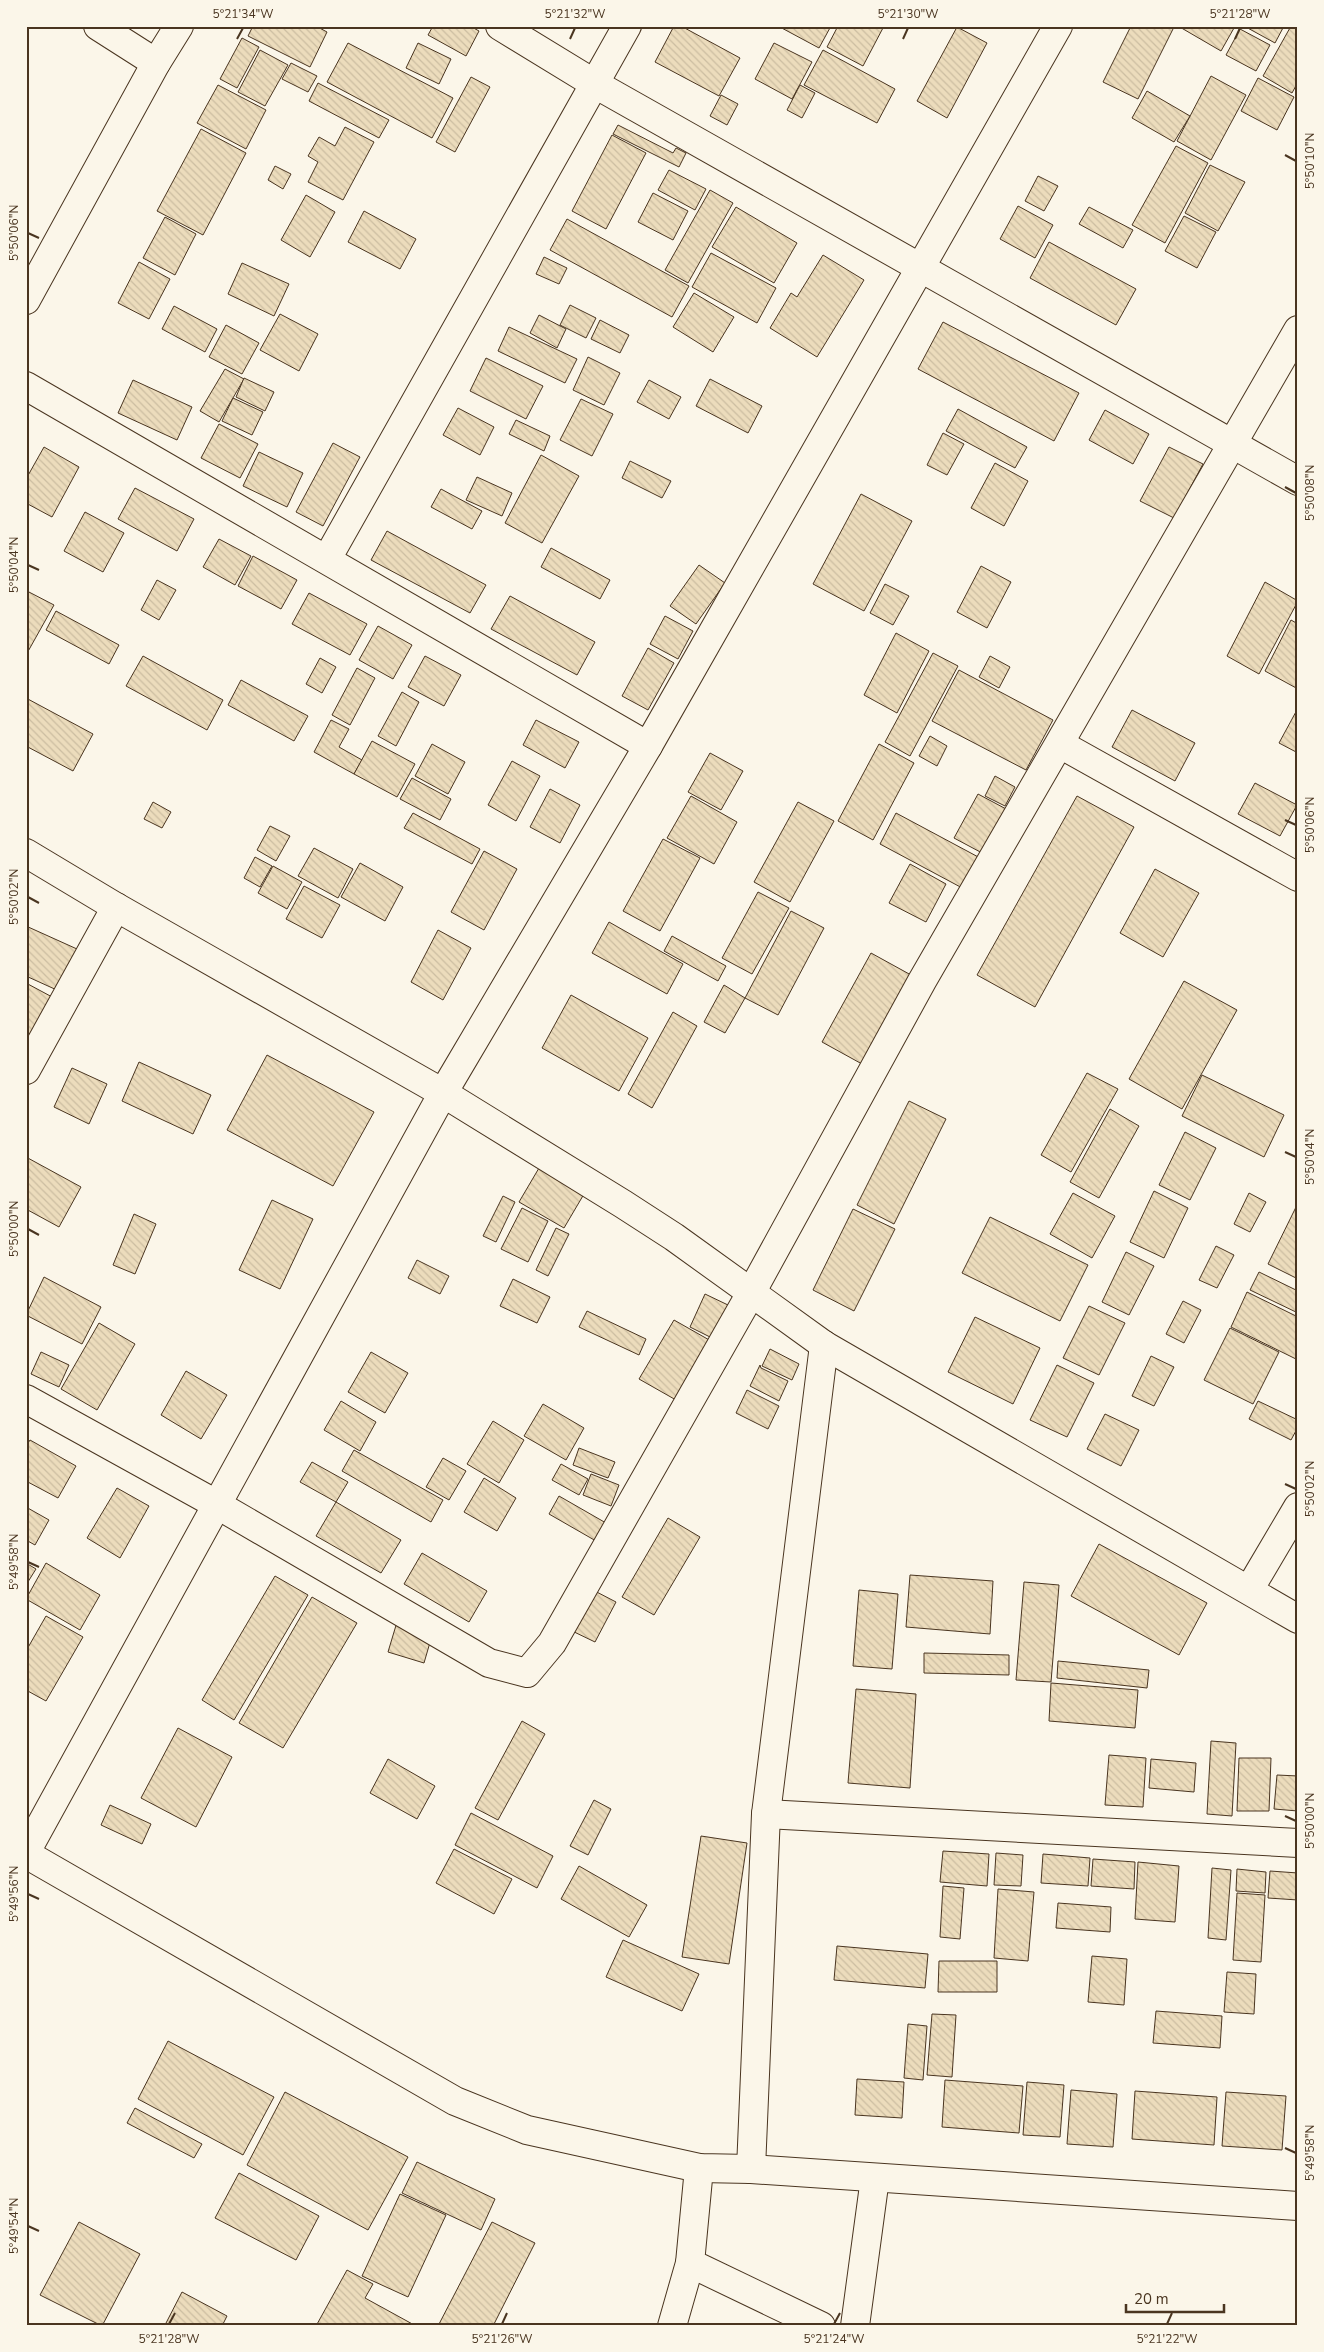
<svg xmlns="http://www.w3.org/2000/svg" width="1324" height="2352" font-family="'Nunito Sans',sans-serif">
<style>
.building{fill:url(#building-back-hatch);stroke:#4a3520}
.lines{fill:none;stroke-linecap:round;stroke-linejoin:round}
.minor-casing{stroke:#4a3520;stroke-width:30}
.tertiary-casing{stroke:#4a3520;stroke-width:30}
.minor{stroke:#fbf6e9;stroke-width:28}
.tertiary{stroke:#fbf6e9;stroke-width:28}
.ticks{fill:none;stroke:#4a3520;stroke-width:2}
.neatline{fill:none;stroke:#4a3520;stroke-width:2}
.ticks-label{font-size:12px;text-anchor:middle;fill:#4a3520}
</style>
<defs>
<pattern id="building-back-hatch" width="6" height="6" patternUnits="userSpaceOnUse" patternTransform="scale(1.25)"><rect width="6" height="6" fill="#ecdcbc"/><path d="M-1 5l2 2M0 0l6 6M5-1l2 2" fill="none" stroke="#ccbda1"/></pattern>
</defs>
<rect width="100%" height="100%" fill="#fbf6e9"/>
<!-- building -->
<g class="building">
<polygon points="253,26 316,26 327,32 310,67 248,36"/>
<polygon points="433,26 470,26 479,31 466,56 428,35"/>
<polygon points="674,26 681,26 740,58 719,96 655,62"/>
<polygon points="778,26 831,26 819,48"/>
<polygon points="838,26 884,26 863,66 827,47"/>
<polygon points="1131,26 1174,27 1138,99 1103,82"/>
<polygon points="1178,26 1231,26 1234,28 1221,51"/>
<polygon points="1244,26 1284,26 1275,43"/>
<polygon points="1291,26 1298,26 1298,82 1292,93 1263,76"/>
<polygon points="957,27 987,43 947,118 917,101"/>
<polygon points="1240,29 1270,45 1256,71 1226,55"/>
<polygon points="242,38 259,47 237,88 220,79"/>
<polygon points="348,43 453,98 432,138 327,82"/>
<polygon points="418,43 451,59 439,84 406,68"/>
<polygon points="774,43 812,62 792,99 755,79"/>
<polygon points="260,50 288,65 265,106 238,92"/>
<polygon points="823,50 895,89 877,123 804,85"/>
<polygon points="291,63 317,76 308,92 282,79"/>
<polygon points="1211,76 1246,95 1211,160 1177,141"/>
<polygon points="471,77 490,87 455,152 436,142"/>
<polygon points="1258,78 1294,97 1277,130 1241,111"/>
<polygon points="318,83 389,120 379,138 309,101"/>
<polygon points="218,85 266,110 246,149 197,123"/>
<polygon points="800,85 815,93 802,118 787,110"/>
<polygon points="1147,91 1190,116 1174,142 1132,118"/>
<polygon points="721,95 738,104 727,125 710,116"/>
<polygon points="618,125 673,153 676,148 686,153 679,167 613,134"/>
<polygon points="345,127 374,142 343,200 308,182 318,162 308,156 319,137 335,146"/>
<polygon points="201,129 246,153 203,235 157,211"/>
<polygon points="612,135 646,153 606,229 572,211"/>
<polygon points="1176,146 1208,163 1165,243 1132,225"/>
<polygon points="1210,165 1245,182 1218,231 1185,213"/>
<polygon points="275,166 291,174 283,189 268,180"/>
<polygon points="669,170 706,189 695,210 658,190"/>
<polygon points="1038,176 1058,186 1044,211 1025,201"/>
<polygon points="710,190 733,203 688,283 665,270"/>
<polygon points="653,193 688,211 673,240 638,222"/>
<polygon points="306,195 335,212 310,257 281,240"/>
<polygon points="1018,206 1053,225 1035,258 1000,239"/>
<polygon points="736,207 797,243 774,283 712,247"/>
<polygon points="1089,207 1133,230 1123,248 1079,224"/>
<polygon points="364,211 416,239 400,269 348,242"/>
<polygon points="1184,216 1216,232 1197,268 1165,251"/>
<polygon points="165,217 196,234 175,275 143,258"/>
<polygon points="567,219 689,286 672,317 550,250"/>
<polygon points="1049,242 1136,289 1116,325 1030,278"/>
<polygon points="711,253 776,288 757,323 692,287"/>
<polygon points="823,255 864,280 817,357 770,328 791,293 797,297"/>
<polygon points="544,257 567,268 559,284 536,274"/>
<polygon points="139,262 170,279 149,319 118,303"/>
<polygon points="242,263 289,284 274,316 228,294"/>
<polygon points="694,293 734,317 713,352 673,327"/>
<polygon points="570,305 596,318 586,338 560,325"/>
<polygon points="174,306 217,329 205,352 162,329"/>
<polygon points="280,314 318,334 299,371 260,350"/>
<polygon points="539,315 566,329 557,348 530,333"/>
<polygon points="600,320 629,335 620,353 591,339"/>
<polygon points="943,322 1079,393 1054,441 918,369"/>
<polygon points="226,325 259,343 242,374 209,357"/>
<polygon points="509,327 577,359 565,383 498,351"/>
<polygon points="588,357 620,373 604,405 573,390"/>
<polygon points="486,358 543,386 526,419 470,391"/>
<polygon points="225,369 244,379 219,422 200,411"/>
<polygon points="244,378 274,392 265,411 236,397"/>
<polygon points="710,379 762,406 748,433 696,406"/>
<polygon points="133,380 192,407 177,440 118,413"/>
<polygon points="649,380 681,397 669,419 637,402"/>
<polygon points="233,398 263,412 252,435 222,421"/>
<polygon points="581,399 613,414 592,456 560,440"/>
<polygon points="458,408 494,427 480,455 443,435"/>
<polygon points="958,409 1027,447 1015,468 946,431"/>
<polygon points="1105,410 1149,434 1133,464 1089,440"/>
<polygon points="516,420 550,436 544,451 509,434"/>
<polygon points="219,424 258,444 240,478 201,458"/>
<polygon points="943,433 964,444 947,475 927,465"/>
<polygon points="333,443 360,457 323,526 296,512"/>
<polygon points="44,447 79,467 52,517 26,503 26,479"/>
<polygon points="1169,447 1203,464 1174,518 1140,501"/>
<polygon points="259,452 303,473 287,507 243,486"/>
<polygon points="541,455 579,476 542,543 505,523"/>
<polygon points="630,461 671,481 662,498 622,478"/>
<polygon points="995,463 1028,481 1004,526 971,508"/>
<polygon points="477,477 512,493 502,516 466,500"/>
<polygon points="135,488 194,519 177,551 118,519"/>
<polygon points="441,489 482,511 472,529 431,507"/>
<polygon points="861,494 912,521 864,611 813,584"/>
<polygon points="85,512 124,533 103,572 64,551"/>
<polygon points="387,531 486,585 470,613 371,560"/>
<polygon points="219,539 251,556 235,585 203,567"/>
<polygon points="551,548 610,580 600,599 541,567"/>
<polygon points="253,556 297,580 281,609 238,586"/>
<polygon points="699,565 725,583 696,624 670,606"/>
<polygon points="981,566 1011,582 987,628 957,612"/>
<polygon points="157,580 176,590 159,620 141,610"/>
<polygon points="1265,582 1298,601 1259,674 1227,656"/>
<polygon points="885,584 909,596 893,625 870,613"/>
<polygon points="27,591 54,605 26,655 26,593"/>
<polygon points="309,593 367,624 350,655 292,624"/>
<polygon points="510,596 595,642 577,675 491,629"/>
<polygon points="56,611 119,645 109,664 46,630"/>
<polygon points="665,616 693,631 678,659 650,644"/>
<polygon points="1291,620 1298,624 1298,689 1265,671"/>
<polygon points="378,626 412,645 393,679 359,660"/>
<polygon points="896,633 929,651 897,713 864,695"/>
<polygon points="648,648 674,663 648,710 622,696"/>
<polygon points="933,653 958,666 910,756 885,742"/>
<polygon points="143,656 223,700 207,730 126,686"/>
<polygon points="425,656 461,675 444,706 408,687"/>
<polygon points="990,656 1010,667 999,688 979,677"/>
<polygon points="320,658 336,667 322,693 306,684"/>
<polygon points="357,668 375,678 350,725 332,715"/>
<polygon points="959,670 1053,720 1026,770 932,721"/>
<polygon points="241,680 308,716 294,741 228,705"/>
<polygon points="402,692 419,702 396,746 378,736"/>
<polygon points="26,698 93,734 73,771 26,746"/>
<polygon points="1298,708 1298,753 1279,743"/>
<polygon points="1132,710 1195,743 1175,781 1112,747"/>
<polygon points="331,720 349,729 339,747 362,760 354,774 314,752"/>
<polygon points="536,720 579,742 565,768 523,745"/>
<polygon points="930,736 947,746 937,766 919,756"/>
<polygon points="372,741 415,764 397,797 354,774"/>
<polygon points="432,744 465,762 448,794 415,776"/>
<polygon points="879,744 914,763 873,840 838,821"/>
<polygon points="710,753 743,771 721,810 688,792"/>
<polygon points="512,761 540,776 516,821 488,805"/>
<polygon points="995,776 1015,787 1005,806 985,796"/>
<polygon points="412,778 451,799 440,820 400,799"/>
<polygon points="1255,783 1297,805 1280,836 1238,814"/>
<polygon points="550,789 580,805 560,843 530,827"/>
<polygon points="978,794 1008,810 984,854 954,838"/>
<polygon points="691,796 737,822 714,864 667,838"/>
<polygon points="1077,796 1134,827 1035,1007 977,975"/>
<polygon points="153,802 171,812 162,828 144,819"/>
<polygon points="798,802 834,821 790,902 754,882"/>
<polygon points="413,813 480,849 472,864 404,828"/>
<polygon points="896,813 982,859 966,890 880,844"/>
<polygon points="270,826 290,836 276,861 257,850"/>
<polygon points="663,839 700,858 660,931 623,911"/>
<polygon points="314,848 353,869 338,898 298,876"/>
<polygon points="484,851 517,869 484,930 451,912"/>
<polygon points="255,857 272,866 260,887 244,878"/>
<polygon points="360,863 403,887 385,921 341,897"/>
<polygon points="910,864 946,884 926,922 889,903"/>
<polygon points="273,866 302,882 287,909 258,893"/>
<polygon points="1155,869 1199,893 1163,957 1120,933"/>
<polygon points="304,886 340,905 322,938 286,919"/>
<polygon points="758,892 789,908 752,974 722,958"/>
<polygon points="791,911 824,928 778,1015 745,998"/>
<polygon points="609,922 683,964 667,994 592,953"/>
<polygon points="26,926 77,949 59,991 26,976"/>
<polygon points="438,930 471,948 443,1000 411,982"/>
<polygon points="672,936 726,966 718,981 664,951"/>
<polygon points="871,953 911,975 862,1064 822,1042"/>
<polygon points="1184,981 1237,1010 1182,1109 1129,1079"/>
<polygon points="26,983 54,998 33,1037 26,1033"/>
<polygon points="724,985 745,998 725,1033 704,1022"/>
<polygon points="571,995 648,1038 619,1091 542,1048"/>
<polygon points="673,1012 697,1026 652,1108 628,1094"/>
<polygon points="267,1055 374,1112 333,1186 227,1130"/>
<polygon points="139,1062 211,1095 193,1134 122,1101"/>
<polygon points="72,1068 107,1084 89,1124 54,1107"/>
<polygon points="1087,1073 1118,1089 1071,1172 1041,1155"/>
<polygon points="1202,1075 1284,1115 1264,1157 1182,1116"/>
<polygon points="909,1101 946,1119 894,1224 857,1205"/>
<polygon points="1110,1109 1139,1126 1099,1198 1070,1182"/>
<polygon points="1185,1132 1216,1148 1190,1200 1159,1185"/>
<polygon points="26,1157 81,1187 59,1227 26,1209"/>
<polygon points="539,1168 584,1194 564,1228 519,1202"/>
<polygon points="1154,1191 1188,1208 1164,1258 1130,1242"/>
<polygon points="1073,1193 1115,1216 1092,1258 1050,1234"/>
<polygon points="1249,1193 1266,1202 1250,1232 1234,1224"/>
<polygon points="503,1196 515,1202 496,1242 483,1236"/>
<polygon points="272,1200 313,1219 280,1289 239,1270"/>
<polygon points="1298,1203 1298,1279 1268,1264"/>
<polygon points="522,1208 548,1221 528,1262 501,1249"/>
<polygon points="853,1209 895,1229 854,1311 813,1290"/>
<polygon points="134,1214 156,1224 135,1274 113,1265"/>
<polygon points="990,1217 1088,1265 1060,1321 962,1273"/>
<polygon points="556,1228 569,1234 548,1276 536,1270"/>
<polygon points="1216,1246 1234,1255 1217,1288 1199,1280"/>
<polygon points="1126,1252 1154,1266 1129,1315 1102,1302"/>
<polygon points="417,1260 449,1276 440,1294 408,1278"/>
<polygon points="1259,1272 1298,1291 1298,1313 1250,1290"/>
<polygon points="44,1277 101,1307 82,1344 26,1315"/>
<polygon points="513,1279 550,1297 537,1323 500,1306"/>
<polygon points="1247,1292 1298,1317 1298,1360 1231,1327"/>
<polygon points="705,1294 728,1305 712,1338 690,1327"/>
<polygon points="1183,1301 1201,1310 1184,1343 1166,1334"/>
<polygon points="1089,1306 1125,1323 1099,1375 1063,1358"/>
<polygon points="587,1311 646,1339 639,1355 579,1327"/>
<polygon points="975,1317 1040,1348 1013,1404 948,1372"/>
<polygon points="674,1320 711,1341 676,1400 639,1379"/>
<polygon points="99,1323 135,1344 97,1410 61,1389"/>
<polygon points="1230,1328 1279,1352 1253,1404 1204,1380"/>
<polygon points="770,1349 799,1364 792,1380 762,1366"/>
<polygon points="41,1352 69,1365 59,1387 31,1374"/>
<polygon points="371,1352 408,1373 385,1413 348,1392"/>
<polygon points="1151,1356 1174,1367 1154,1406 1132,1396"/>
<polygon points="760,1365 761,1368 788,1381 779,1401 750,1386"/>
<polygon points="1057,1365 1094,1383 1067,1437 1030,1420"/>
<polygon points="186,1371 227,1395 201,1439 161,1415"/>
<polygon points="747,1390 779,1406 768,1429 736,1413"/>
<polygon points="341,1401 376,1422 360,1451 324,1430"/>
<polygon points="1258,1401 1298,1420 1298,1427 1291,1440 1249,1419"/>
<polygon points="543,1404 584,1428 566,1460 524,1436"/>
<polygon points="1105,1414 1139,1430 1121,1466 1087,1449"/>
<polygon points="493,1421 524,1440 499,1483 467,1464"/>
<polygon points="30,1440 76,1466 58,1498 26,1481 26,1446"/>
<polygon points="579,1448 615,1462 608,1478 573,1465"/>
<polygon points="354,1450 443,1500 431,1522 342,1471"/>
<polygon points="443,1458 466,1471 449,1500 426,1487"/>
<polygon points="312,1462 348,1482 336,1502 300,1482"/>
<polygon points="561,1464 588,1479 579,1495 552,1480"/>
<polygon points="591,1474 619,1485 611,1506 583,1495"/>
<polygon points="484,1478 516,1498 497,1531 464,1512"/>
<polygon points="117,1488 149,1506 120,1558 87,1538"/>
<polygon points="559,1496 606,1523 596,1541 549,1514"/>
<polygon points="336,1502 401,1540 381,1573 316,1536"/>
<polygon points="26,1507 49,1520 35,1545 26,1540"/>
<polygon points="668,1518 700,1537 654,1615 622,1597"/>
<polygon points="1099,1544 1207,1603 1179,1655 1071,1596"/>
<polygon points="422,1553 487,1591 469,1622 404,1584"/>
<polygon points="26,1563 36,1569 26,1585"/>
<polygon points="46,1563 100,1595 80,1630 26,1599"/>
<polygon points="910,1575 993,1581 990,1634 906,1627"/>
<polygon points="275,1576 308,1595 234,1720 202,1700"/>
<polygon points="1024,1582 1059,1585 1051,1682 1016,1680"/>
<polygon points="589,1588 616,1602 595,1642 568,1629"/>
<polygon points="859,1590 898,1594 892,1669 853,1666"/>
<polygon points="312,1597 357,1623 283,1748 239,1723"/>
<polygon points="46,1616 83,1637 46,1701 26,1690 26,1651"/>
<polygon points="397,1622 433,1632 424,1663 388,1652"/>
<polygon points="924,1653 1009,1655 1009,1675 924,1673"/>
<polygon points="1058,1661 1149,1670 1147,1688 1057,1678"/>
<polygon points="1051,1683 1138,1690 1135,1728 1049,1721"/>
<polygon points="856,1689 916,1694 910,1788 848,1783"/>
<polygon points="522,1721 545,1734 498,1820 475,1808"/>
<polygon points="178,1728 232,1757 196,1827 141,1798"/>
<polygon points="1211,1741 1236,1743 1232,1816 1207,1814"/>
<polygon points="1109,1755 1146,1758 1143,1807 1105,1805"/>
<polygon points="1239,1758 1271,1758 1269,1811 1237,1811"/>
<polygon points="388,1759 435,1786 417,1819 370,1793"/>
<polygon points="1151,1759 1196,1763 1194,1792 1149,1788"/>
<polygon points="1277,1775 1298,1776 1298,1811 1274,1809"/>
<polygon points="594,1800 611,1809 588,1855 570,1846"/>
<polygon points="110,1805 151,1824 142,1844 101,1825"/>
<polygon points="471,1813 553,1856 537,1888 455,1845"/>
<polygon points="701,1836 747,1843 729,1964 682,1957"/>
<polygon points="454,1849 512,1879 494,1914 436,1883"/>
<polygon points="943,1851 989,1854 987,1886 940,1882"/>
<polygon points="996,1853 1023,1855 1021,1886 994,1885"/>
<polygon points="1043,1854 1090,1858 1088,1886 1041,1883"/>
<polygon points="1093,1859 1135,1862 1134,1889 1091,1886"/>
<polygon points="1138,1862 1179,1866 1175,1922 1135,1919"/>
<polygon points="579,1866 647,1905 629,1937 561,1899"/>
<polygon points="1212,1868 1231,1870 1226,1940 1208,1938"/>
<polygon points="1237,1869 1266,1872 1265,1893 1236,1891"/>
<polygon points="1270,1871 1298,1873 1298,1900 1268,1898"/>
<polygon points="943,1886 964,1888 960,1939 940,1937"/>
<polygon points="998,1889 1034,1892 1028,1961 994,1958"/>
<polygon points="1237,1893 1265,1895 1261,1962 1233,1960"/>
<polygon points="1058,1903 1111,1907 1110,1932 1056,1928"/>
<polygon points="623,1940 699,1974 682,2011 606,1977"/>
<polygon points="837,1946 928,1954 925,1988 834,1980"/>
<polygon points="1092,1956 1127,1959 1124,2005 1088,2002"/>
<polygon points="939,1961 997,1961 997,1992 938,1992"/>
<polygon points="1227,1972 1256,1974 1254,2014 1224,2012"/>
<polygon points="1156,2011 1222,2016 1220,2048 1153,2043"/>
<polygon points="932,2014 956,2015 952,2077 927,2075"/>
<polygon points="908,2024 927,2026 923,2080 904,2078"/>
<polygon points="168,2041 274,2097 243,2155 138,2099"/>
<polygon points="857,2079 904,2082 902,2118 855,2115"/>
<polygon points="945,2080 1023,2086 1019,2133 942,2127"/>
<polygon points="1027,2082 1064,2085 1060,2137 1023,2135"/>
<polygon points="1071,2090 1117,2094 1113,2147 1067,2144"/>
<polygon points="1135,2091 1217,2097 1214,2145 1132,2139"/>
<polygon points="285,2092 408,2157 368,2230 247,2165"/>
<polygon points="1226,2092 1286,2096 1282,2150 1222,2146"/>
<polygon points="135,2108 202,2144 194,2158 127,2123"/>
<polygon points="417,2162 495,2199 481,2230 402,2193"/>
<polygon points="239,2173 319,2216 296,2260 215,2218"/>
<polygon points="400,2194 446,2215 408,2297 362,2276"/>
<polygon points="79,2222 140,2254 102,2326 40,2295"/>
<polygon points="492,2222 535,2243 493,2326 438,2326"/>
<polygon points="347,2270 373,2284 365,2298 416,2326 316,2326"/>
<polygon points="182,2292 227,2316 222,2326 165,2325"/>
</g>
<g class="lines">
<defs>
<g id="minor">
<polyline points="98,26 156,63"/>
<polyline points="500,26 595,84 1298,481"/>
<polyline points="26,386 648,746"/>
<polyline points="327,559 627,26"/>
<polyline points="1060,744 1298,877"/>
<polyline points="26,853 116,907 443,1093 623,1204 674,1237 824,1345 1298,1619"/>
<polyline points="26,1070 116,907"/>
<polyline points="26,1399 216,1504 489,1663 527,1673 552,1643 751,1293 922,981 1298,330"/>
<polyline points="1249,1590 1298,1507"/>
<polyline points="766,1814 1298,1843"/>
<polyline points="26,1852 443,1093 648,746 1058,26"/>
<polyline points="699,2168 690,2263 821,2326"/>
<polyline points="751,2169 766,1814 824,1345"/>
<polyline points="672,2326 690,2263"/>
<polyline points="855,2326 875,2178"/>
</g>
<g id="tertiary">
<polyline points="26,300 156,63 179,26"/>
<polyline points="26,1854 455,2101 527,2130 699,2168 751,2169 1298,2206"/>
</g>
</defs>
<!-- minor casing -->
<use href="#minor" class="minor-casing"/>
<!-- tertiary casing -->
<use href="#tertiary" class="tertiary-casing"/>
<!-- minor -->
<use href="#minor" class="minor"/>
<!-- tertiary -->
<use href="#tertiary" class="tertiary"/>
</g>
<!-- ticks -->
<path class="ticks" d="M237 39 243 28M570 39 575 28M903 39 908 28M1235 39 1240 28M1285 155 1296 161M28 233 39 238M1285 487 1296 493M28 565 39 570M1285 820 1296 825M28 897 39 903M1285 1152 1296 1157M28 1229 39 1235M1285 1484 1296 1489M28 1562 39 1567M1285 1816 1296 1821M28 1894 39 1899M1285 2148 1296 2153M28 2226 39 2231M169 2324 175 2313M502 2324 507 2313M834 2324 840 2313M1167 2324 1172 2313"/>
<!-- border -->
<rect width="1324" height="2352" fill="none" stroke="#fbf6e9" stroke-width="55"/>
<!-- scale -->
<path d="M1126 2304v8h98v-8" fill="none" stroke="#4a3520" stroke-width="2.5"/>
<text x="1134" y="2304" font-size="15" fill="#4a3520" stroke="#fbf6e9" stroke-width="4" paint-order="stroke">20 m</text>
<rect x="28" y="28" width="1268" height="2296" class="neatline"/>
<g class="ticks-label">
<text x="243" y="18">5°21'34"W</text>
<text x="575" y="18">5°21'32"W</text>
<text x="908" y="18">5°21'30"W</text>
<text x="1240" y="18">5°21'28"W</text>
<text transform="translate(1310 161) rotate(-90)" y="4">5°50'10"N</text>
<text transform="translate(14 233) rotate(-90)" y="4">5°50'06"N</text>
<text transform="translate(1310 493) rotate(-90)" y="4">5°50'08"N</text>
<text transform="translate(14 565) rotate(-90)" y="4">5°50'04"N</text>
<text transform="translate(1310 825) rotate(-90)" y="4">5°50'06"N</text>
<text transform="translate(14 897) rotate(-90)" y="4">5°50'02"N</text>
<text transform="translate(1310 1157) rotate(-90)" y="4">5°50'04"N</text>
<text transform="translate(14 1229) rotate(-90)" y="4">5°50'00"N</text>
<text transform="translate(1310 1489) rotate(-90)" y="4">5°50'02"N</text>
<text transform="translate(14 1562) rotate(-90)" y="4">5°49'58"N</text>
<text transform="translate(1310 1821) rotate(-90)" y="4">5°50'00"N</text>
<text transform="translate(14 1894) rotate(-90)" y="4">5°49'56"N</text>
<text transform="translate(1310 2153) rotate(-90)" y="4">5°49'58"N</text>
<text transform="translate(14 2226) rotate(-90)" y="4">5°49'54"N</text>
<text x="169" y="2343">5°21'28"W</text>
<text x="502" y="2343">5°21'26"W</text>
<text x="834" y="2343">5°21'24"W</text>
<text x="1167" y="2343">5°21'22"W</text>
</g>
</svg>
